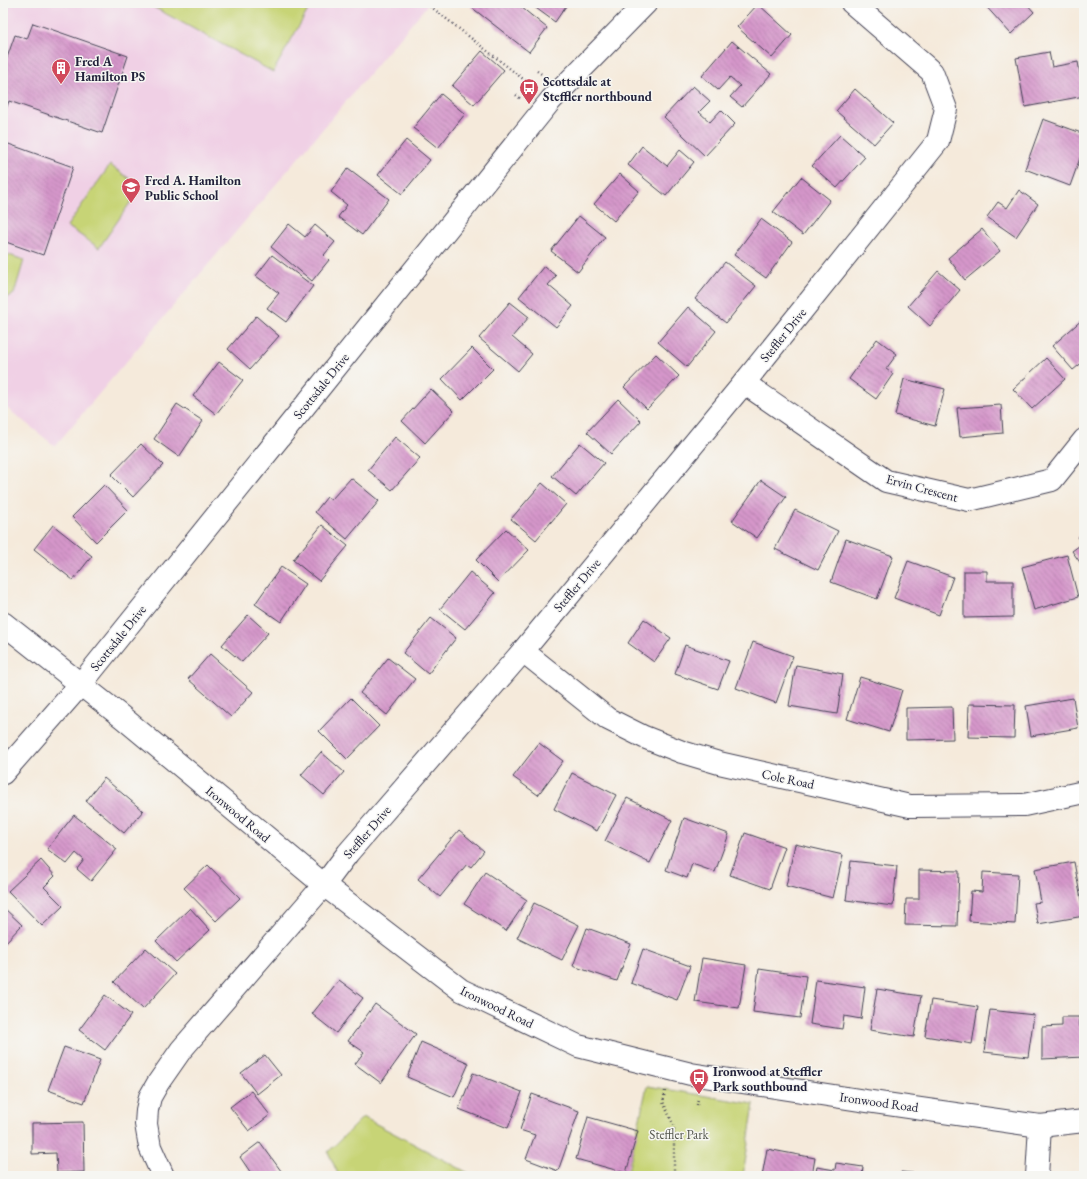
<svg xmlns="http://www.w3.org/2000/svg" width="1087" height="1179" font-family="'EB Garamond',serif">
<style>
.built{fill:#f0d0e5}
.park{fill:#c7d476;stroke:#747b58}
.building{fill:url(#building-back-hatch)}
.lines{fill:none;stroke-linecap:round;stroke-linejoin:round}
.minor-casing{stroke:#424053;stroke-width:24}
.path{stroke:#424053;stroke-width:2.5;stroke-dasharray:1 3;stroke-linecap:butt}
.minor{stroke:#fff;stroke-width:22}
.labels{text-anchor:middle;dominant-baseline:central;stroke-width:3;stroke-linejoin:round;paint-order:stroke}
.poi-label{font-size:13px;font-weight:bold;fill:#22223b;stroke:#f6f6f2;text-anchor:start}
.street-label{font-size:13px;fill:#22223b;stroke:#f6f6f2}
.park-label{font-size:13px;fill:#54574d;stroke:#f6f6f2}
</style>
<defs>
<pattern id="building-back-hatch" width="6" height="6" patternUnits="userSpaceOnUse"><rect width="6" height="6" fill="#d596ca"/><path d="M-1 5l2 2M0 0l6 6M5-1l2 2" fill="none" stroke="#ac7aa5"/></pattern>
</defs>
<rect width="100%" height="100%" fill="#f6f6f2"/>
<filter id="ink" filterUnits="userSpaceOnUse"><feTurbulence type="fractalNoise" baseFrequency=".025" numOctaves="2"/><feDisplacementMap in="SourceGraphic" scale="8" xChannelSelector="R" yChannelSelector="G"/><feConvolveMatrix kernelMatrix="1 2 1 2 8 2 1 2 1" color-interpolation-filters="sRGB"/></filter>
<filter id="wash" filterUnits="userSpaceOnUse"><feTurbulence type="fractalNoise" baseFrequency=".012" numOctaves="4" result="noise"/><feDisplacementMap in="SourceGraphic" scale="16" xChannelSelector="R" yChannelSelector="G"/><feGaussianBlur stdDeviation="0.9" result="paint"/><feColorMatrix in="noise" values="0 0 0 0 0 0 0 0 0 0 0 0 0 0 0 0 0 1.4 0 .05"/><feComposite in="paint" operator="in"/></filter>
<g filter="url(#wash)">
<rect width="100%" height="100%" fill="#f5eadb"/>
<!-- built -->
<polygon class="built" points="3,3 429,3 55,446 3,405"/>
<!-- park -->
<g class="park">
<polygon points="146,3 312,3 273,72"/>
<polygon points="110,165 141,187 99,248 67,226"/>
<polygon points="3,253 24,260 14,294 3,299"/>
<polygon points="647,1086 754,1104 743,1176 627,1176"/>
<polygon points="363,1117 474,1176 339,1176 328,1152"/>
</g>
<g id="blocks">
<!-- building -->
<g class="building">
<polygon points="474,3 516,3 547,28 529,52 471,7"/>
<polygon points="529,3 568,3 555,22"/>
<polygon points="983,3 1026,3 1034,12 1011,34"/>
<polygon points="758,4 792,35 772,58 737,27"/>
<polygon points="33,23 128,56 102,133 9,101 3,117 3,69 15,35 27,39"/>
<polygon points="732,41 771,74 742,107 730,97 740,86 730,77 718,90 702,76"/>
<polygon points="482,51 504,70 474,105 452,86"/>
<polygon points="1049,52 1052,67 1078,62 1084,96 1025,107 1016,58"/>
<polygon points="693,86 710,101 699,112 710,122 721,110 735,124 705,156 664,117"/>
<polygon points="855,89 893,123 874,144 836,111"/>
<polygon points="441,94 465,114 438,148 413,128"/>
<polygon points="1043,119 1084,134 1084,147 1070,186 1025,169"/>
<polygon points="840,135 865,157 837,188 812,166"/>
<polygon points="406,140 430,160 402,194 378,175"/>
<polygon points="3,142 73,167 43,255 3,241"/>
<polygon points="642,146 667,166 680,150 694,162 666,196 628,165"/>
<polygon points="348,168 389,199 362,235 338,217 347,205 331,192"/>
<polygon points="620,174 639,191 614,221 594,204"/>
<polygon points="801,177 830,200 803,235 773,212"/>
<polygon points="1019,190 1038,204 1016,237 987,217 998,202 1007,208"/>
<polygon points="579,216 605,237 578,272 551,251"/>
<polygon points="761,219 792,242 766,278 734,255"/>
<polygon points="289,224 305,237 315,225 335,242 324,255 329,260 312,281 271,247"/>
<polygon points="982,229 1000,251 965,280 948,258"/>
<polygon points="272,255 313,286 286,322 267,308 279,293 256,276"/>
<polygon points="725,262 756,286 726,323 695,299"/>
<polygon points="544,266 556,276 548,285 573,306 556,327 519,297"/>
<polygon points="938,271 960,290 930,326 908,306"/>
<polygon points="510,302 529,317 512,337 532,354 518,371 479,338"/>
<polygon points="688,307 716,331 687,367 658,342"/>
<polygon points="256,316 279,336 250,369 228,349"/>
<polygon points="1084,318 1084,361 1073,370 1052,346"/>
<polygon points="877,339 897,354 886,369 893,374 876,399 849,379"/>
<polygon points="472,348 493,369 462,400 442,379"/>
<polygon points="656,354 679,376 647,409 624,387"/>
<polygon points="1046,358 1065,379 1032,409 1013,389"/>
<polygon points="219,362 243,380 216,414 193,396"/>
<polygon points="904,379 945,389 935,426 895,415"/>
<polygon points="431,389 454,411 425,443 402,421"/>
<polygon points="618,399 641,421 611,454 587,432"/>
<polygon points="177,404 203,421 179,457 154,439"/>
<polygon points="1001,405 1003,433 960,437 957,408"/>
<polygon points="395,437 420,458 392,490 368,470"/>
<polygon points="580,443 604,463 576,496 552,476"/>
<polygon points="141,444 163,465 133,497 111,475"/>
<polygon points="351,478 379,501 347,539 315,512 327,497 331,500"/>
<polygon points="761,480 786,497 757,538 732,521"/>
<polygon points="542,483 566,504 536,540 511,519"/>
<polygon points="104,485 128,510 96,542 72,517"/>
<polygon points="795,510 838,531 818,570 775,549"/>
<polygon points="53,525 92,556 73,580 34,549"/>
<polygon points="322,525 348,546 319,581 293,560"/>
<polygon points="506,529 529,550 498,582 476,560"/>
<polygon points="1084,533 1084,568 1072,551 1083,543 1078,537"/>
<polygon points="846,539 893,556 877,599 831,582"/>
<polygon points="1067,555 1078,597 1034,610 1022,567"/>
<polygon points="908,561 953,577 939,615 894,598"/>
<polygon points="281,567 306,584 281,622 255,604"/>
<polygon points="964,571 987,571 987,581 1013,581 1013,617 964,618"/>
<polygon points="470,572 495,593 465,629 440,609"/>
<polygon points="248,615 268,633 242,662 222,645"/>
<polygon points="431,618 456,638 428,674 403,653"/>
<polygon points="644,619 671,638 654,662 628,643"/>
<polygon points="753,642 793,656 776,703 736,688"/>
<polygon points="685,645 729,661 718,689 675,674"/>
<polygon points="210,654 253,692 231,717 188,679"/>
<polygon points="388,658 415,679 387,715 360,693"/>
<polygon points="796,665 843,674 837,714 789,706"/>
<polygon points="860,677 902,690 889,732 847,719"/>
<polygon points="351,698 379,726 347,759 319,731"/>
<polygon points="1073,698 1078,728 1031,736 1026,706"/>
<polygon points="969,704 1015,705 1014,738 968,737"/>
<polygon points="952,707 953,739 906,740 906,708"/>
<polygon points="539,743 563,761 538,795 513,777"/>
<polygon points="321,752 344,772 324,795 301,775"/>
<polygon points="572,773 616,795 597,831 554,809"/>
<polygon points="104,778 143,811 124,833 86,801"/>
<polygon points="627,798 672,820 650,863 605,841"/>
<polygon points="74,815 117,849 91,881 77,869 84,860 76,853 67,864 47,849"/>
<polygon points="684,818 729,834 715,872 692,864 687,878 666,870"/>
<polygon points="459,830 484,851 471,867 467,864 440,897 418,879"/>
<polygon points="745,833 785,847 770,889 730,875"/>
<polygon points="795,844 843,855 833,898 786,886"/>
<polygon points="41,860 55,876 44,887 63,906 42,926 8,891"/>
<polygon points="851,861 897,866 893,906 846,900"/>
<polygon points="1074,862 1084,916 1038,924 1034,903 1041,902 1035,869"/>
<polygon points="208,865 240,898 216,921 184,888"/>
<polygon points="919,870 959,871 957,926 905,925 906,899 919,899"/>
<polygon points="485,872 527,900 506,931 464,904"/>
<polygon points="983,872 1018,874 1015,924 969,921 971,891 982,892"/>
<polygon points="534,903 579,925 562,960 517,938"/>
<polygon points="3,907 22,925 3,945"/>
<polygon points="190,908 210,930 176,962 156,941"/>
<polygon points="587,928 631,944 617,981 573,966"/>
<polygon points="146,948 175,974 143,1009 114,982"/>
<polygon points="643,949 690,966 677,1000 631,983"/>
<polygon points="702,958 746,965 739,1008 695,1002"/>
<polygon points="759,969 806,976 800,1018 753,1012"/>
<polygon points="339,980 363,998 336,1033 312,1014"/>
<polygon points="816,980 865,987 861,1019 844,1016 842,1029 810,1024"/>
<polygon points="877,989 921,996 914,1037 870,1030"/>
<polygon points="105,995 131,1015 105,1050 79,1030"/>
<polygon points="931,1000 978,1007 972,1044 925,1036"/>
<polygon points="375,1004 416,1034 381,1083 355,1064 364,1052 348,1041"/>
<polygon points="990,1010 1034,1015 1028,1057 984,1052"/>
<polygon points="1062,1017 1079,1017 1080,1027 1084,1027 1084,1057 1042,1059 1042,1027 1062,1026"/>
<polygon points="421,1042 469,1063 454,1097 407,1077"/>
<polygon points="64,1047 100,1060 84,1103 48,1090"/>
<polygon points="265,1055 281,1075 257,1094 241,1073"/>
<polygon points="473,1073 522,1092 508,1128 459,1109"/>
<polygon points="251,1091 270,1115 249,1131 230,1107"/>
<polygon points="532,1094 579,1111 558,1171 526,1159 535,1135 520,1130"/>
<polygon points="588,1117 638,1131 626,1173 576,1159"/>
<polygon points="83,1122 84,1172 57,1173 56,1153 32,1154 32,1123"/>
<polygon points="260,1142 284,1175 283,1176 253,1176 240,1157"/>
<polygon points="767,1149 815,1158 812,1176 762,1176"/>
<polygon points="836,1163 863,1167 862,1174 865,1175 865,1176 815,1176 817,1167 835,1170"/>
<polygon points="901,1172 922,1174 922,1176 900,1176"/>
</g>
</g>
</g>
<g filter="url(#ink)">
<use href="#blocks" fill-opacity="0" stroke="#424053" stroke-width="1"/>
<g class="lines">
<defs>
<g id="minor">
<polyline points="744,383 886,481 969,500 1052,480 1084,440"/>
<polyline points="3,623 122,717 324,885 461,990 578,1046 691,1074 866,1101 1040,1126 1084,1121"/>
<polyline points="523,651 608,719 644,737 682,752 719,763 910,806 1024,805 1084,792"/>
<polyline points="3,773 81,684 551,100 646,3"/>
<polyline points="163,1176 150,1147 146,1124 147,1110 150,1097 158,1083 181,1050 324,885 348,853 523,651 744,383 938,141 946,109 932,72 852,3"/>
<polyline points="1037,1176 1040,1126"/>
</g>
</defs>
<!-- minor casing -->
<use href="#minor" class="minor-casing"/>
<!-- path -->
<g class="path">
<polyline points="428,3 430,6 527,82"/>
<polyline points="537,71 543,75"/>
<polyline points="516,95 522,100"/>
<polyline points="665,1091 663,1102 674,1126 674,1176"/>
<polyline points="697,1105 698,1098"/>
</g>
<!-- minor -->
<use href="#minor" class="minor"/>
</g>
</g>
<!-- icons -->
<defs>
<symbol id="building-pin" viewBox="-11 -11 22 30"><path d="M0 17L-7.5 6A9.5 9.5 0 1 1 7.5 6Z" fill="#d1495b" stroke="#f6f6f2"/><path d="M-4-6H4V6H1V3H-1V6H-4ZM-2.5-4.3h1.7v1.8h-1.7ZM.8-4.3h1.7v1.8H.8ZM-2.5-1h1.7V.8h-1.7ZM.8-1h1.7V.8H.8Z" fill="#fff"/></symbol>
<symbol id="bus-pin" viewBox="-11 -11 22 30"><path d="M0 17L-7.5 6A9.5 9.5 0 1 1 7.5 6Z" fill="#d1495b" stroke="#f6f6f2"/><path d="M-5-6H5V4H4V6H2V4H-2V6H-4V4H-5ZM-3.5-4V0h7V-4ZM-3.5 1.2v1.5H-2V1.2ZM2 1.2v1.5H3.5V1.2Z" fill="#fff"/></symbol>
<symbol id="school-pin" viewBox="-11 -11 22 30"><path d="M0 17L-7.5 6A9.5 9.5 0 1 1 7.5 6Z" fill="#d1495b" stroke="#f6f6f2"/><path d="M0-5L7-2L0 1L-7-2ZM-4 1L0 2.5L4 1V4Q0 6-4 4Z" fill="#fff"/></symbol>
</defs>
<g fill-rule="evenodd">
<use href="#building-pin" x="50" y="57" width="22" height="30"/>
<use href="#bus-pin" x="518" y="77" width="22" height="30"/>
<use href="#school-pin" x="120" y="176" width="22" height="30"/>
<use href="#bus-pin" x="688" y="1067" width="22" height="30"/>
</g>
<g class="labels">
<!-- poi labels -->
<g class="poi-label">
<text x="75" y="61">Fred A<tspan x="75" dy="15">Hamilton PS</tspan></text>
<text x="543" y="81">Scottsdale at<tspan x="543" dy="15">Steffler northbound</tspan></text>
<text x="145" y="180">Fred A. Hamilton<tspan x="145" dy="15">Public School</tspan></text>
<text x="713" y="1071">Ironwood at Steffler<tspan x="713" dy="15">Park southbound</tspan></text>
</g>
<!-- street labels -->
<g class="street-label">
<text transform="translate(783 335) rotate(-51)">Steffler Drive</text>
<text transform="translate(321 386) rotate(-51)">Scottsdale Drive</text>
<text transform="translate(922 488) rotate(15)">Ervin Crescent</text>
<text transform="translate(577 585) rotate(-50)">Steffler Drive</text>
<text transform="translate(118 638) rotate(-51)">Scottsdale Drive</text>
<text transform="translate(788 779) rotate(12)">Cole Road</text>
<text transform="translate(238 814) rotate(40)">Ironwood Road</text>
<text transform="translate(367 832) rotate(-49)">Steffler Drive</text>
<text transform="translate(497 1007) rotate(26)">Ironwood Road</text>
<text transform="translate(879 1102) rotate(8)">Ironwood Road</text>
</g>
<!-- park labels -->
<g class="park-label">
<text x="679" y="1134">Steffler Park</text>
</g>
</g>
<!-- margin -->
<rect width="1087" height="1179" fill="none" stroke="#f6f6f2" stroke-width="16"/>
</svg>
